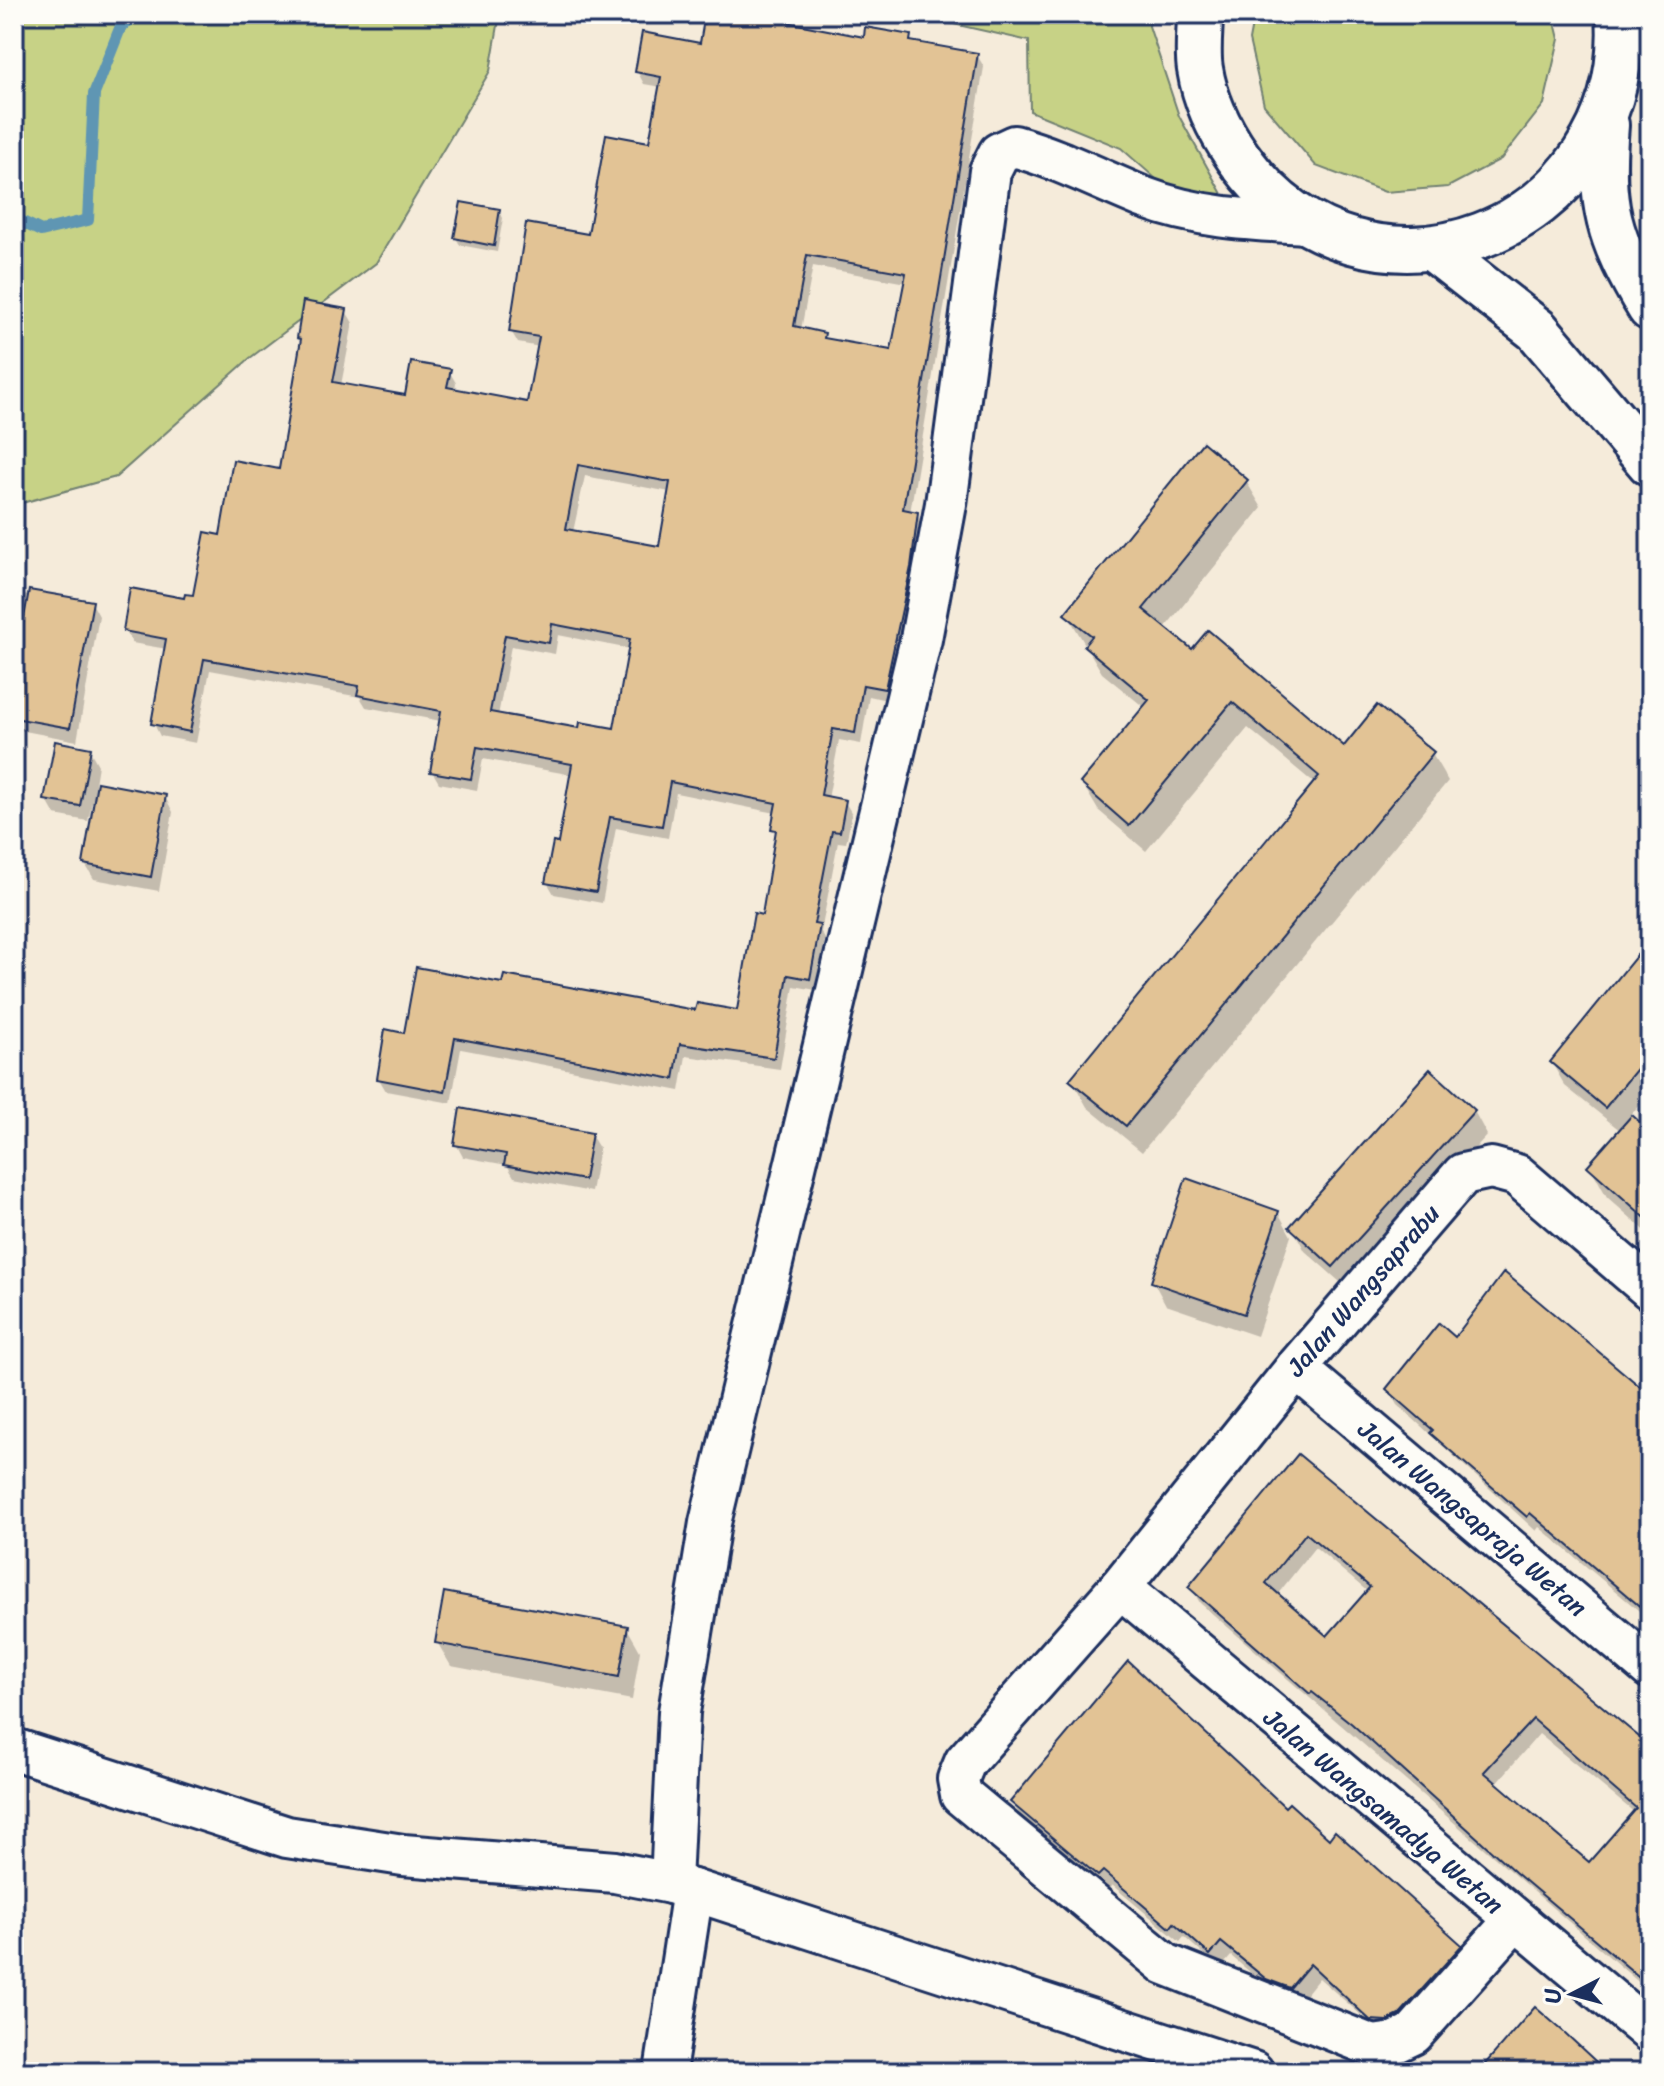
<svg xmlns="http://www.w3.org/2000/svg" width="1664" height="2086" font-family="Sriracha,sans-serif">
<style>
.green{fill:#c7d286;stroke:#718072;stroke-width:2}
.shadow{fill:#0003;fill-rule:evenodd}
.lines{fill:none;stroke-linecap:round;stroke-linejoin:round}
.stream{stroke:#5f96b3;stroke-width:12}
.building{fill:#e2c395;stroke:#1b2f5e;stroke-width:2;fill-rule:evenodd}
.minor-casing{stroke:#1b2f5e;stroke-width:46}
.secondary-casing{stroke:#1b2f5e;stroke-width:50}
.minor{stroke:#fdfcf7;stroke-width:40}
.secondary{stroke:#fdfcf7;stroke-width:44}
.labels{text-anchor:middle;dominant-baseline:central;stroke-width:6;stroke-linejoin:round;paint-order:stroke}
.street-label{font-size:26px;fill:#1b2f5e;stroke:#fdfcf7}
</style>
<rect width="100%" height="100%" fill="#f5ebda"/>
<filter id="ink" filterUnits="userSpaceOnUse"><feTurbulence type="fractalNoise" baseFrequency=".0125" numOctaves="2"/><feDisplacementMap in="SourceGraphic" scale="16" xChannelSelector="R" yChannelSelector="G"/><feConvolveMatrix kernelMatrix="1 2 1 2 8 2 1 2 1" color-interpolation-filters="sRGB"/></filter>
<g filter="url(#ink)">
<!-- green -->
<g class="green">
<polygon points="14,14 500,14 490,71 376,263 250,358 116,477 22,503 14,508"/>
<polygon points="909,14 1152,14 1149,26 1179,116 1222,194 1203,201 1164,186 1121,148 1030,111 1029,41"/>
<polygon points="1254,14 1553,14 1559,39 1544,104 1501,159 1448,187 1385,192 1316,166 1264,105 1249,40"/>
</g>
<!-- shadow -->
<g class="shadow">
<path d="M707 14H747L865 39 910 37 913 44 977 55 984 67 910 513 917 514 924 526 891 701 869 696 861 744 839 740 828 799 845 802 852 814 846 843 838 842 821 932 825 939 816 990 794 986 780 1069 686 1056 680 1091 461 1049 451 1103 386 1091 379 1079 406 1035 504 985 697 1013H738L764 917 777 836 773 829 776 813 676 793 668 838 616 828 602 903 554 894 547 882 560 845 573 775 483 759 477 790 439 783 432 771 441 721 366 707 360 697 210 670 196 743 160 736 154 724 167 649 132 643 125 630 195 597 221 537 281 471 302 344 299 338 346 311 353 323 341 385 406 398 449 371 456 383 455 391 529 404 540 347 518 343 511 331 590 236 651 144 661 87 644 84 637 71 702 45ZM813 266 906 283 893 352 828 341 824 335 801 330ZM585 476 670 492 660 548 573 532ZM558 635 630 649 616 731 581 730 498 716 511 646 555 654Z"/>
<polygon points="499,211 503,218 497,252 460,245 456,238"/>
<polygon points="1246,481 1262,508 1164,629 1192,651 1344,749 1432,754 1448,781 1142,1152 1087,1107 1072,1080 1315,784 1248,728 1146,851 1098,810 1082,783 1145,708 1102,673 1067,614"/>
<polygon points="14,594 92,603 99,616 77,741 14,729"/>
<polygon points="89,749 98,765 95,784 165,797 173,812 159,891 94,879 85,864 96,803 92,802 88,821 55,815 46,799"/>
<polygon points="1650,942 1650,1092 1630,1116 1650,1134 1650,1235 1607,1197 1590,1166 1621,1131 1565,1086 1552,1063"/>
<polygon points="1474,1111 1487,1135 1348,1289 1305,1251 1292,1227"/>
<polygon points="591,1135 599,1148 591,1192 514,1177 507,1165 463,1157 456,1144"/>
<polygon points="1278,1212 1291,1236 1257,1336 1166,1305 1153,1281"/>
<polygon points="1455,1340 1650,1399 1650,1620 1539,1527 1536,1531 1398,1405 1389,1389"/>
<path d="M1299 1457 1650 1749V1992L1200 1603 1191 1587ZM1315 1547 1368 1592 1327 1638 1277 1595ZM1539 1734 1635 1813 1589 1864 1496 1784Z"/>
<polygon points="627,1628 640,1651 632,1700 451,1666 437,1642"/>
<polygon points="1012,1802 1286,1810 1460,1946 1469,1962 1386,2037 1319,1978 1299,2003 1276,1994 1231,1956 1220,1969 1184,1937 1180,1942 1112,1885 1108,1890 1021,1818"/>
</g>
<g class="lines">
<!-- stream -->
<polyline class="stream" points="14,218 41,231 88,220 94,94 121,26 141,14"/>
</g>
<!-- building -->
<g class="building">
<path d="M705 14H772L771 19 864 37 865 27 911 35 910 41 978 53 903 509 918 512 911 567 885 689 863 685 855 733 833 729 821 795 846 800 840 832 832 831 814 924 820 925 810 979 788 975 774 1058 680 1044 674 1079 455 1038 445 1092 377 1079 385 1029 404 1033 416 967 502 983 504 975 695 1010 697 1003 737 1010 754 913 762 915 776 830 771 829 776 803 670 782 662 826 610 817 596 892 545 883 553 842 558 843 572 764 477 747 471 779 430 772 441 711 357 695 359 686 204 659 190 732 151 724 166 639 123 631 130 588 184 598 185 594 193 595 205 532 220 535 233 460 279 469 301 339 297 338 303 301 347 309 333 382 405 395 411 362 451 369 447 387 527 402 539 337 509 332 526 223 588 234 606 134 649 142 661 77 635 72 642 32 700 43ZM807 255 906 273 891 350 824 338 825 333 794 326ZM578 465 670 482 659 546 566 529ZM552 624 630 639 614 728 580 722 579 728 490 712 505 635 549 643Z"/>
<polygon points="461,202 500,209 494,246 454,238"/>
<polygon points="1203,442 1248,480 1143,609 1192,649 1208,630 1344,746 1377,705 1434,752 1126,1126 1069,1080 1319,776 1232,702 1129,826 1080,783 1149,700 1084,646 1092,636 1064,614"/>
<polygon points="29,590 93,601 70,728 14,718 14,674"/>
<polygon points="55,741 91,748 80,806 44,800"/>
<polygon points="97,782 166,795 151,877 83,864"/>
<polygon points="1650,939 1650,1053 1605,1108 1550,1062"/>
<polygon points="1430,1069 1475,1110 1333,1267 1289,1227"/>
<polygon points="460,1108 592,1133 584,1180 504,1165 506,1154 454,1145"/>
<polygon points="1632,1115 1650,1131 1650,1222 1587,1166"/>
<polygon points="1186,1178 1279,1211 1244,1314 1151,1282"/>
<polygon points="1504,1272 1650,1395 1650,1615 1530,1513 1527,1517 1430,1433 1433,1430 1386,1389 1439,1323 1455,1337"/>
<path d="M1298 1454 1650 1746V1986L1515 1872 1352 1724 1312 1692 1310 1694 1188 1587ZM1306 1533 1370 1587 1327 1636 1266 1583ZM1533 1719 1636 1808 1589 1862 1484 1772Z"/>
<polygon points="444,1592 628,1626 619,1677 435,1643"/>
<polygon points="1128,1661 1285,1807 1289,1803 1329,1839 1335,1831 1462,1945 1399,2015 1387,2021 1370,2020 1310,1964 1290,1988 1266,1979 1221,1942 1210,1955 1174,1923 1170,1928 1103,1871 1098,1876 1010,1802"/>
<polygon points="1535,2007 1564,2032 1607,2072 1478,2072"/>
</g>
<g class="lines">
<defs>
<g id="minor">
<polyline points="1296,1368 1650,1668"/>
<polyline points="1120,1587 1650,2032"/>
<polyline points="14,1749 287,1837 403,1855 615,1872 671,1883"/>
<polyline points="1514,1921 1413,2034 1394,2043 1373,2046 1165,1964 961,1795 958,1779 965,1762 1120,1587 1296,1368 1463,1174 1491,1168 1517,1175 1650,1289"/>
<polyline points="665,2072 693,1890"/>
<path d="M1253 2072 671 1883 679 1712 710 1523 921 639 946 504 990 171 999 153 1014 146C1060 159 1100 180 1145 198 1197 218 1252 220 1307 223"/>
</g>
<g id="secondary">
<path d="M1200 14C1200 31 1197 52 1200 69 1205 101 1220 131 1238 157 1364 337 1635 233 1619 14"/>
<path d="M1606 125C1599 206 1608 238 1650 308"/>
<polyline points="1432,248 1537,330 1650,463"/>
</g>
</defs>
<!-- minor casing -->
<use href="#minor" class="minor-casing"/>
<!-- secondary casing -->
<use href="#secondary" class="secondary-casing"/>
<!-- minor -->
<use href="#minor" class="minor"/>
<!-- secondary -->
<use href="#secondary" class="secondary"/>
</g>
</g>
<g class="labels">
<!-- street labels -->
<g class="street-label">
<text transform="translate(1363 1290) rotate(-49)">Jalan Wangsaprabu</text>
<text transform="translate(1473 1518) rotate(40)">Jalan Wangsapraja Wetan</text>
<text transform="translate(1384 1811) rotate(40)">Jalan Wangsamadya Wetan</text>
</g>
</g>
<!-- margin -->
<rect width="1664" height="2086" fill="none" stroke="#fdfcf7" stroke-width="48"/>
<rect x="24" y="24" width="1616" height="2038" fill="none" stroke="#1b2f5e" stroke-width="3" filter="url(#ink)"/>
<!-- north arrow -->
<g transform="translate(1572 1994) rotate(264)" stroke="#fdfcf7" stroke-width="6" paint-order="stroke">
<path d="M0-6L14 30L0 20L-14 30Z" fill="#1b2f5e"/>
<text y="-12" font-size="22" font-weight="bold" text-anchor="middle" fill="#1b2f5e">U</text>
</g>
</svg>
